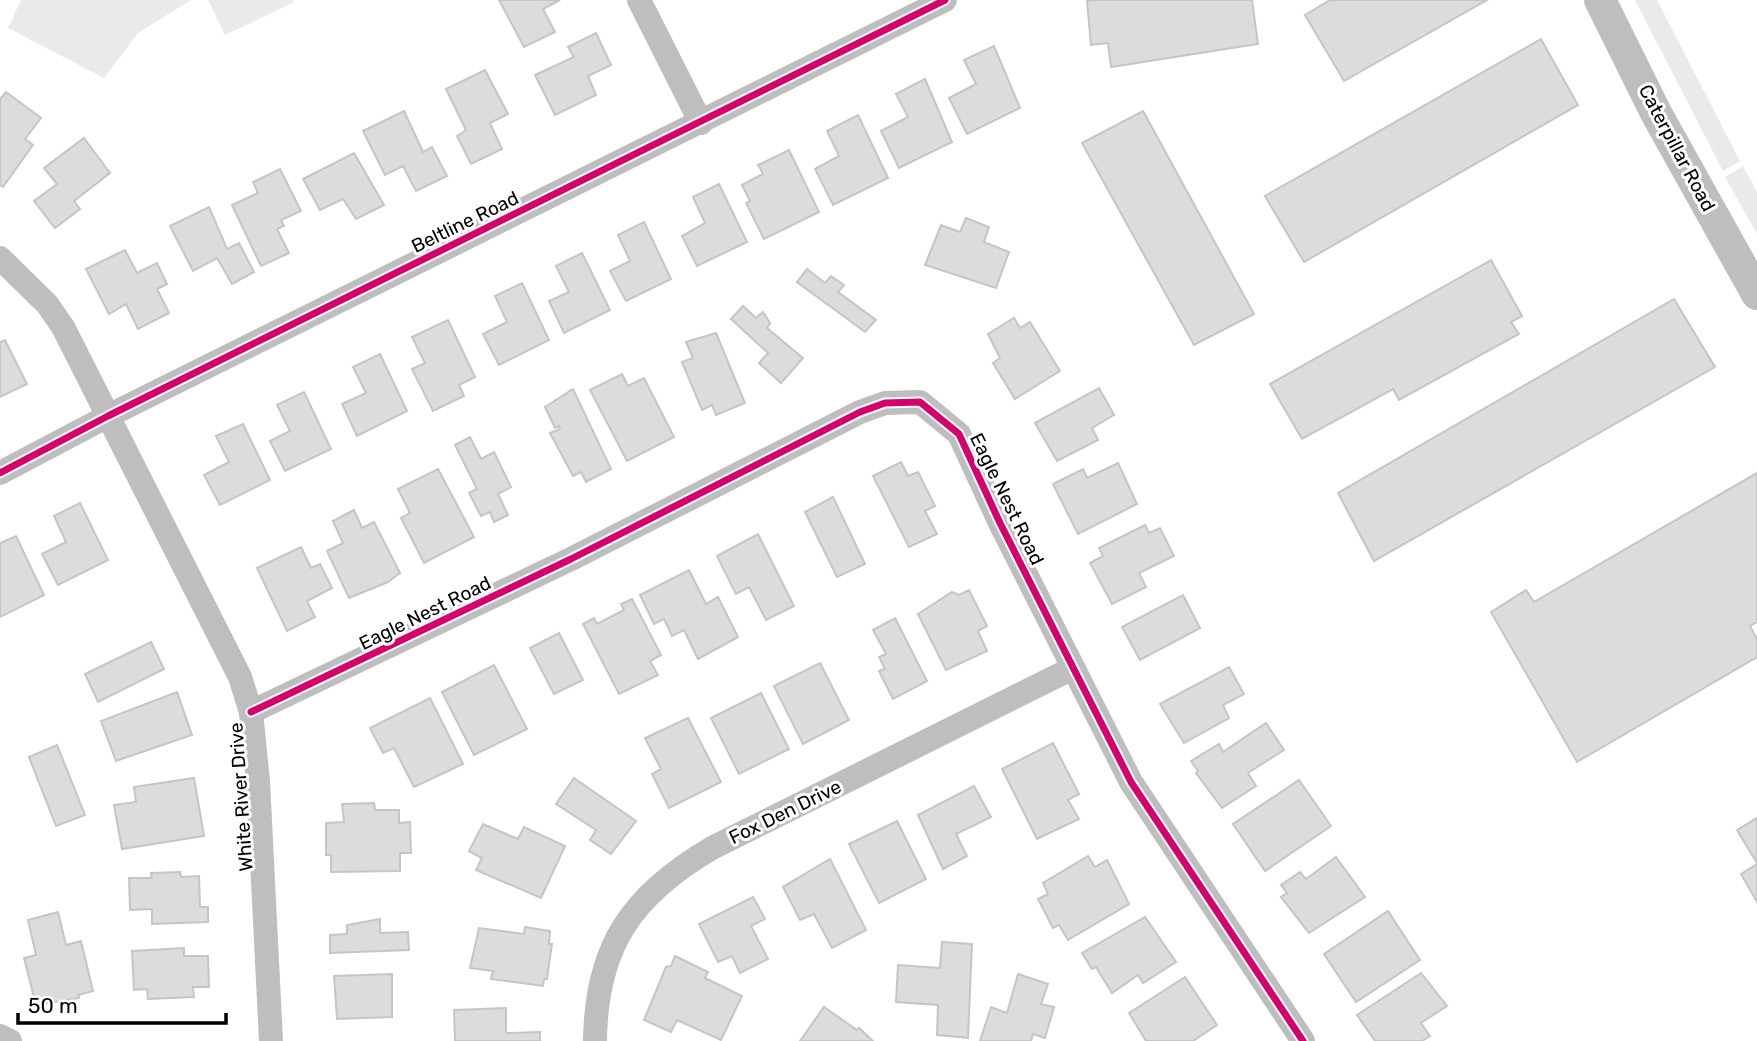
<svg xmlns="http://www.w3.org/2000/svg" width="1757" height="1041" font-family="Rubik,sans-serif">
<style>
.green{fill:#eaeaea}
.building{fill:#dcdcdc;stroke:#c5c5c5;stroke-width:2}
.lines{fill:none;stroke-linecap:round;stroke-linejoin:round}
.minor{stroke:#bebebe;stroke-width:24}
.tertiary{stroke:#bebebe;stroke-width:32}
.cycleway-casing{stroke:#fff;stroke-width:11}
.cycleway{stroke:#d6006c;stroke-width:7}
.labels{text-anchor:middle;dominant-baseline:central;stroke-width:6;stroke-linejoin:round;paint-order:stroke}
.street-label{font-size:19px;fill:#000;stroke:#fff}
</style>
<rect width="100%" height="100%" fill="#fff"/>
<!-- green -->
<g class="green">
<polygon points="21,0 191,0 138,33 104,78 8,28"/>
<polygon points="208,0 293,0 294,2 225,35"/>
<polygon points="1635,0 1657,0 1740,161 1723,171"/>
<polygon points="1743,166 1757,192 1757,234 1725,177"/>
</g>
<!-- building -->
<g class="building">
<polygon points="499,0 560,0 543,9 555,32 524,47"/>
<polygon points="1097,0 1252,0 1258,44 1111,67 1108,43 1091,45 1087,1"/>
<polygon points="1330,0 1487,0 1344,81 1305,15"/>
<polygon points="596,33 611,65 588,76 596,95 555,115 535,75 574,57 568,47"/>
<polygon points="1541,39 1578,105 1304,262 1265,196"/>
<polygon points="994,46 1020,108 967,134 949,98 976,84 964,60"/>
<polygon points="485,70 508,114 490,123 502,149 471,164 457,136 466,130 446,89"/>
<polygon points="925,79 952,142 899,168 881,131 908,117 896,94"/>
<polygon points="6,92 41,118 25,139 33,145 3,187 0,185 0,99"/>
<polygon points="404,111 423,152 432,147 447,176 416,191 403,166 385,175 363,131"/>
<polygon points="1143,111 1254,314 1194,345 1082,143"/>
<polygon points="858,115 888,178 833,205 815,169 839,156 827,131"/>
<polygon points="84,138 110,173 74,201 80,209 55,228 34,201 57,184 44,168"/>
<polygon points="789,150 819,212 764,239 746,203 750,201 742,185 763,174 758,165"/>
<polygon points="354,153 384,205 356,219 343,199 320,210 303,179"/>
<polygon points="280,169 301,211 281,220 284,226 277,229 289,253 261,266 232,205 258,193 253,182"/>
<polygon points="719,184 747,242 697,266 682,236 705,223 693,197"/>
<polygon points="209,207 227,249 239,243 254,272 232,284 217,258 193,271 170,226"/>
<polygon points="966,218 989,227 984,242 1009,252 996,288 925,265 941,225 960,232"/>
<polygon points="644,222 671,279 626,301 610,271 630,261 618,235"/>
<polygon points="125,250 137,273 157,263 167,284 157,289 169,313 138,329 126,304 109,314 86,269"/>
<polygon points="582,253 610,310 564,333 549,301 569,292 556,266"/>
<polygon points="1491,260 1522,316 1511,322 1519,334 1399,400 1393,389 1302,439 1270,384"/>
<polygon points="807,269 825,283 831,276 844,285 838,292 876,320 865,332 797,282"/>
<polygon points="522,283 549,340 499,365 483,334 507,322 495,296"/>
<polygon points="1674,299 1715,367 1374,561 1338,493"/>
<polygon points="743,306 756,318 763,312 770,323 767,328 803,358 781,383 759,363 768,353 731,319"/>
<polygon points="1014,318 1020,328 1030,322 1060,371 1015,399 993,363 1000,358 988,334"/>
<polygon points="448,320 475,377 459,385 464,396 433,411 412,369 425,363 412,337"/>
<polygon points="716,333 745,403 716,415 712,405 702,410 682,362 693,358 686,342"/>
<polygon points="5,340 27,384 0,397 0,342"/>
<polygon points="380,354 407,411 357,436 342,404 366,393 353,367"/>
<polygon points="622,374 628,386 644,378 674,437 627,461 590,390"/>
<polygon points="1099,388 1114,415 1092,428 1098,440 1057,461 1035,423"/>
<polygon points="573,389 611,469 586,482 581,472 573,476 550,433 560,429 559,426 555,428 545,407"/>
<polygon points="304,392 331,449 285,471 270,441 290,431 277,405"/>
<polygon points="243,424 270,480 220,505 204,475 229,462 216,436"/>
<polygon points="470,437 481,459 494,452 511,487 498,494 508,515 494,522 490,512 481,516 469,493 477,489 455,445"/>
<polygon points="901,462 908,476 918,472 935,506 925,511 937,534 909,547 873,476"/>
<polygon points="1118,463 1137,504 1078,534 1053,484 1083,469 1087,478"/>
<polygon points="438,469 474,537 424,563 401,518 410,513 398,489"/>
<polygon points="1757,473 1757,622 1750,626 1757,639 1757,657 1577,762 1491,612 1526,590 1534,602"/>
<polygon points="833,497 865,564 837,577 805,512"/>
<polygon points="80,503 108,560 58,585 42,554 66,542 54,516"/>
<polygon points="354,510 362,528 374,522 400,573 388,582 349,598 327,551 343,543 333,521"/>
<polygon points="1145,525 1149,533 1160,528 1174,556 1139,573 1146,587 1112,604 1090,563 1103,556 1099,548"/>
<polygon points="758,534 794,606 766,620 749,587 736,594 717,556"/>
<polygon points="16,536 44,595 0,617 0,543"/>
<polygon points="301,547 311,568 320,564 332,588 307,601 315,617 287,631 257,568"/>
<polygon points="689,570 706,604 718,597 738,637 698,659 684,630 672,636 664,619 654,624 640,595"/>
<polygon points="969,590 987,626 978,631 987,651 946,670 918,614 952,592 959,595"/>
<polygon points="1183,595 1200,628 1140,660 1122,627"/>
<polygon points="632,599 661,655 650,661 658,675 619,694 583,624 594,618 597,624 624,610 621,604"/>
<polygon points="895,618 927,681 893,699 879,671 885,669 879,657 886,654 873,630"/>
<polygon points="559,633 583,680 554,694 530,648"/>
<polygon points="151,642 164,669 98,702 85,674"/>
<polygon points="820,663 849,720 803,744 774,686"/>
<polygon points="494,665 527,729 474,755 442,692"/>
<polygon points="1229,667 1244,694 1223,705 1229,718 1184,743 1160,704"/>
<polygon points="177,692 192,735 116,761 101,721"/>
<polygon points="761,693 789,749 739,774 711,718"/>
<polygon points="430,698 463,764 414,787 394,748 383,753 370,728"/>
<polygon points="688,718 721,782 669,808 652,774 661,769 645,738"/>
<polygon points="1266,723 1284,750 1248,773 1256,786 1222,808 1196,773 1198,771 1191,761 1219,744 1223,752"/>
<polygon points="1053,743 1079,794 1068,800 1079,819 1037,839 1002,769"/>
<polygon points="57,745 85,815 56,826 29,757"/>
<polygon points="194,778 204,836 122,849 114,805 136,802 134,787"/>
<polygon points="574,778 636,821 611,854 590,840 596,830 556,804"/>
<polygon points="1299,780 1331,826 1265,871 1233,824"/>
<polygon points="974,786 991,817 956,834 967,856 943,869 918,815"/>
<polygon points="374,803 375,810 399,810 399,823 410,822 411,853 400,853 400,871 331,872 331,855 326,855 326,823 344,822 342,804"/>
<polygon points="1757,818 1757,863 1737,830"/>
<polygon points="897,821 926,879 879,903 849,844"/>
<polygon points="483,824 518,839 524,827 565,846 541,898 476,870 482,858 469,851"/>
<polygon points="1088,856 1095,867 1107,860 1129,904 1068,940 1059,925 1053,928 1038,899 1048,894 1043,883"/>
<polygon points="1336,857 1365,897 1309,933 1281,897 1287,893 1281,885 1300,872 1306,879"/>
<polygon points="830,859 866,930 832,948 814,914 800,920 783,887"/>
<polygon points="1757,864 1757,902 1741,874"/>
<polygon points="180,872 181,877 199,876 200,907 208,907 208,922 152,924 152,909 130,910 129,878 152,878 151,873"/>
<polygon points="753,897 765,919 751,926 768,959 740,973 732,956 718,962 699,924"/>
<polygon points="1388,911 1420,960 1356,1002 1324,954"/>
<polygon points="58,912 66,945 81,941 93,991 78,995 79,998 36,1005 24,958 36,955 28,920"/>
<polygon points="1145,917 1176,962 1143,983 1138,975 1112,993 1096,967 1092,969 1082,953"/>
<polygon points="380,919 380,933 408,932 409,950 330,953 330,935 347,934 347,925"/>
<polygon points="525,927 550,931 549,944 552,944 547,979 544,979 543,986 491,979 493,971 470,968 479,928 524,934"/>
<polygon points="942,942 972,944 968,1038 937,1035 938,1005 896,1002 898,965 940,968"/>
<polygon points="184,948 184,956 208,956 209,987 193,987 194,997 148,999 147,989 134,990 132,951"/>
<polygon points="675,956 708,972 705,978 742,996 721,1040 677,1020 671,1032 644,1020 666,967 671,966"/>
<polygon points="1421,973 1447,1006 1421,1023 1430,1036 1422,1041 1375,1041 1357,1015"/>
<polygon points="392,974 392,1017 337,1019 334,976"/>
<polygon points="1018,974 1048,984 1041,1004 1054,1007 1045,1038 1033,1034 1031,1041 980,1041 991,1007 1007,1013"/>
<polygon points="1185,977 1217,1025 1193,1041 1146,1041 1129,1013"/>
<polygon points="824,1007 857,1030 859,1028 873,1041 800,1041"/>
<polygon points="506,1008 506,1033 540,1032 540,1041 455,1041 454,1010"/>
</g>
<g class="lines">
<!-- minor -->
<g class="minor">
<polyline points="639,0 701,123"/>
<polyline points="0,258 47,304 63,327 240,677 251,712 258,781 271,1041"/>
<polyline points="0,473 108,416 945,0"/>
<polyline points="251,712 571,559 860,412 885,403 920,402 959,434 1000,523 1131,782 1303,1041"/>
<polyline points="0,1036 10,1041"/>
<path d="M595 1041C596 946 632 895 712 848L1073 668"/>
</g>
<!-- tertiary -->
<polyline class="tertiary" points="1600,0 1656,113 1757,294"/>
<defs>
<g id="cycleway">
<polyline points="0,473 108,416 945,0"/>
<polyline points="251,712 571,559 860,412 885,403 920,402 959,434 1000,523 1131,782 1303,1041"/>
</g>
</defs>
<!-- cycleway casing -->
<use href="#cycleway" class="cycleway-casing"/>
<!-- cycleway -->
<use href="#cycleway" class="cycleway"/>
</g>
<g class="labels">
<!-- street labels -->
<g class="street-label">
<text transform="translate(1677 148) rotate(62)">Caterpillar Road</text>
<text transform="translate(465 222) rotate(-26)">Beltline Road</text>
<text transform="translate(1007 499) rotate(64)">Eagle Nest Road</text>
<text transform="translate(425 613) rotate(-26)">Eagle Nest Road</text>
<text transform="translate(241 797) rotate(-94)">White River Drive</text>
<text transform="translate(785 812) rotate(-26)">Fox Den Drive</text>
</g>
</g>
<!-- scale -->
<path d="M18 1013v10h208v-10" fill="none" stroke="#000000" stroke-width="3.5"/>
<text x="28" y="1013" font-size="21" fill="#000000" stroke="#ffffff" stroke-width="5" paint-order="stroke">50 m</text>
</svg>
